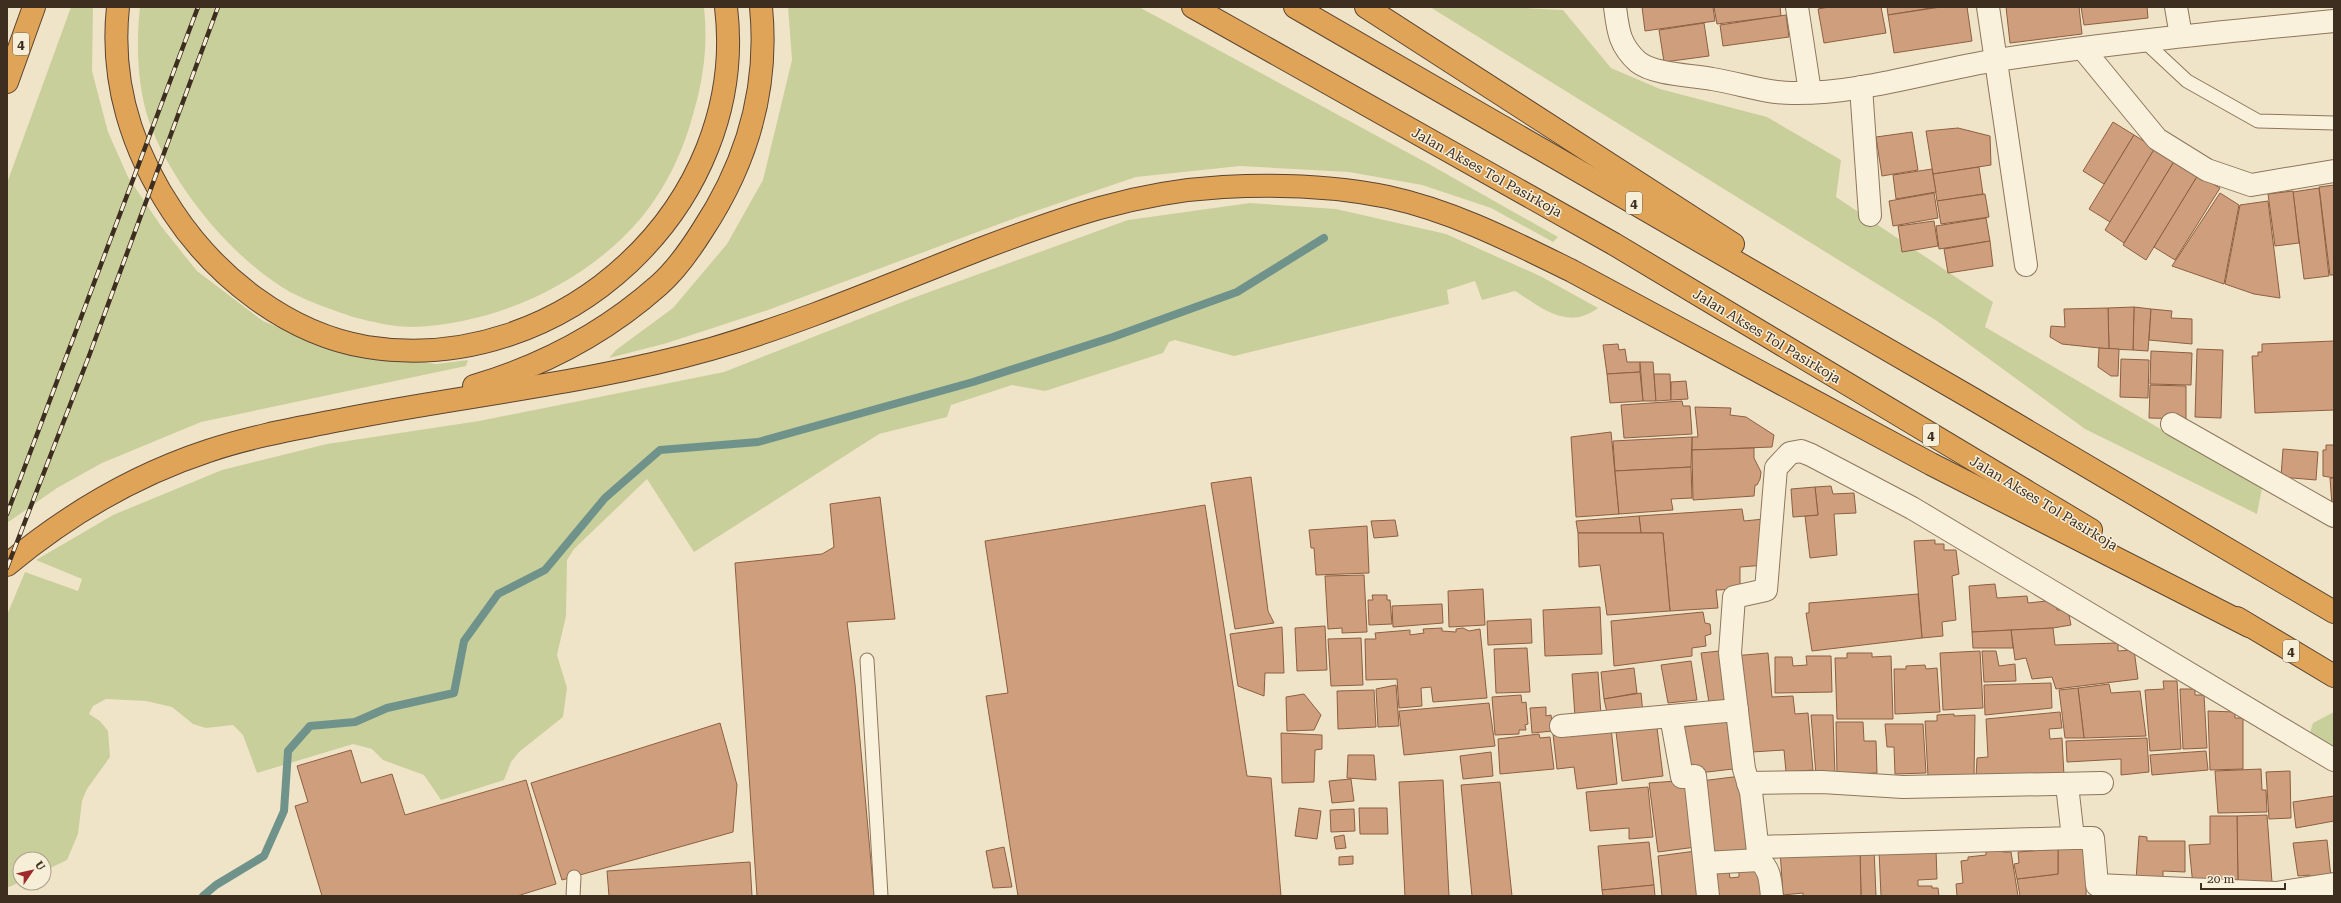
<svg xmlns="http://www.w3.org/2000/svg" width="2341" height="903" font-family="'Roboto Serif',serif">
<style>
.green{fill:#c9cf9b}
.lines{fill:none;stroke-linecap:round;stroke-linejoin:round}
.stream{stroke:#6f938a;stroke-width:8}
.building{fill:#cf9f7d;stroke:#8d5f41}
.lane-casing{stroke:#8d765c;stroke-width:15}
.street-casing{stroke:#8d765c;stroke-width:24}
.highway-casing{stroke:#5b4430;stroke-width:24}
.lane{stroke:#faf1dc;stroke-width:13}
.street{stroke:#faf1dc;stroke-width:22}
.highway{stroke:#e0a458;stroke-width:22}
.rail-casing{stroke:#3d2e20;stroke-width:4.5}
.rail{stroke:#f7eed8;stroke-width:3;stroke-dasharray:9;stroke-linecap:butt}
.labels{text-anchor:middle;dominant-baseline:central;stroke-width:3;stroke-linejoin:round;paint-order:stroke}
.shield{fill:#f7eed8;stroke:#756857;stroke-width:1}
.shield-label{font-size:13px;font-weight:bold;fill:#3d2e20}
.street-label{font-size:14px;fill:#3d2e20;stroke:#f7eed8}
</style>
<rect width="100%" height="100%" fill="#f0e4c8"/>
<!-- green -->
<g class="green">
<polygon points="71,7 93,7 92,71 108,132 128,177 161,226 197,271 263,321 338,352 437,364 468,360 466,366 201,422 102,463 57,488 7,523 7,183"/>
<path d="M140 7H704C708 42 704 77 694 111 684 149 667 187 641 218 586 283 499 323 414 327 394 327 372 322 353 317 332 310 310 302 290 292 232 259 171 184 149 121 137 85 136 44 140 7Z"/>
<polygon points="788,7 1139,7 1427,163 1558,237 1553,242 1491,208 1422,185 1349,172 1240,166 1136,177 1018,217 768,310 667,343 609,358 616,350 673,308 727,244 763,180 792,60"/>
<polygon points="1430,7 1504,7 1563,10 1611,68 1660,89 1767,117 1841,160 1836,197 1993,302 1985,327 2262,488 2257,514 2085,429 1937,321"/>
<path d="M1250 203 1336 209 1446 234 1540 276 1598 308C1567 331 1542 308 1515 291L1482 300 1475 281 1447 290 1449 304 1234 356 1175 340 1169 342 1163 353 1045 391 1012 385 951 405 947 417 879 434 694 552 647 479 574 549 567 560 566 616 557 655 567 688 563 717 519 752 511 762 504 780 441 800 424 775 383 760 372 749 353 744 257 773 243 735 233 725 206 728 193 724 172 707 146 701 106 699 93 706 89 714 100 721 108 731 110 757 87 789 82 801 78 834 67 860 44 871V859H20V882L7 888V615L25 572 78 591 82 579 36 560 113 515 222 470 327 444 479 421 724 372 910 299 1128 220Z"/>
<polygon points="2334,712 2334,751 2309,736 2313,723"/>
</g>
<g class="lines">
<!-- stream -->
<polyline class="stream" points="203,896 216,885 264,856 284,811 288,751 310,726 355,722 387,708 454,693 464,641 498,594 545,570 605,498 660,450 758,442 973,382 1113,337 1237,292 1324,238"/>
</g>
<!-- building -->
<g class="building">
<polygon points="1642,7 1713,7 1715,21 1645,31"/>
<polygon points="1714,7 1780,7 1781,16 1717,24"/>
<polygon points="1829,7 1881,7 1886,33 1824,43 1818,9"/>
<polygon points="1887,7 1937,7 1888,15"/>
<polygon points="1941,7 1967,7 1972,41 1894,53 1888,15"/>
<polygon points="2006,7 2079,7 2082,34 2010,43"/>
<polygon points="2081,7 2147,7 2148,18 2084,25"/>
<polygon points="1786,15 1789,37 1723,46 1720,25"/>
<polygon points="1704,23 1709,56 1664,62 1659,30"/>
<polygon points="2113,122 2134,135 2104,184 2083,171"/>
<polygon points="1958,128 1990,136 1991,165 1933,174 1926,131"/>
<polygon points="1912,132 1918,170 1882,176 1876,137"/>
<polygon points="2134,135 2155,148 2110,222 2089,209"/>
<polygon points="2155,148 2175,160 2124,243 2105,230"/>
<polygon points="2175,160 2198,175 2146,260 2123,245"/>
<polygon points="1979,167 1983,194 1937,201 1933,174"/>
<polygon points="1932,169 1936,192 1896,199 1893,175"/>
<polygon points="2198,175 2220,188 2175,260 2154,247"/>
<polygon points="2334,185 2334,275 2330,275 2319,187"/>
<polygon points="2319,188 2329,276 2304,279 2293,192"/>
<polygon points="2293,191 2299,243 2275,246 2268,194"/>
<polygon points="1934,193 1938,218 1893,226 1889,201"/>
<polygon points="2220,193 2239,205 2224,284 2172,266"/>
<polygon points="1985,194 1989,217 1941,224 1937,201"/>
<polygon points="2268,201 2280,298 2254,294 2225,284 2240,205"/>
<polygon points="1986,218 1990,241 1939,249 1936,226"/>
<polygon points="1934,221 1938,246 1902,252 1898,226"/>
<polygon points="1990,241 1993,266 1948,273 1944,249"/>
<polygon points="2134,307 2151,309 2148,351 2133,350"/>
<polygon points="2134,307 2133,350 2109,349 2108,308"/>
<polygon points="2108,308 2109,349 2062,344 2050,337 2051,326 2065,327 2064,309"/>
<polygon points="2151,309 2172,311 2171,318 2192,319 2192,344 2149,340"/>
<polygon points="2334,341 2334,410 2255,413 2252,356 2258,356 2258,352 2262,352 2262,344"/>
<polygon points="1618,344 1619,350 1625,349 1627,362 1640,362 1640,372 1607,374 1603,345"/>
<polygon points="2099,348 2119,349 2118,376 2111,376 2098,367"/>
<polygon points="2197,349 2223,350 2221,418 2195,417"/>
<polygon points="2151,351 2192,353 2191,385 2150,384"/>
<polygon points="2121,359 2149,360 2148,398 2120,397"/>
<polygon points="1640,362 1653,362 1656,401 1643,401"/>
<polygon points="1640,372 1643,401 1610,403 1607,374"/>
<polygon points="1654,374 1670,374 1671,400 1656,401"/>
<polygon points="1686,381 1688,399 1671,400 1671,382"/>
<polygon points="2150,385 2186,386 2186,419 2149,418"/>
<polygon points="1682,401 1683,406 1690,406 1692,434 1624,438 1621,405"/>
<polygon points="1695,407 1731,408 1730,415 1746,417 1774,435 1772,447 1692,450 1692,437 1698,437"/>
<polygon points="1611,432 1619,514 1576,517 1571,437"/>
<polygon points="1692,437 1691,467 1615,471 1613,441"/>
<polygon points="2326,445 2334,445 2334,478 2323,476 2323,450 2326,450"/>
<polygon points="1754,448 1754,458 1761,472 1760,479 1757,485 1755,485 1754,496 1693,500 1692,450"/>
<polygon points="2283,449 2318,452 2316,480 2281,477"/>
<polygon points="1691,467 1692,498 1671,499 1673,510 1619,514 1615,471"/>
<polygon points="1251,477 1268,611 1274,623 1235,629 1211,483"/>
<polygon points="2330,478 2334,478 2334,505 2332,505"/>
<polygon points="1831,486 1833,494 1854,493 1856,513 1834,514 1837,555 1810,558 1805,516 1818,515 1815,487"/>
<polygon points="1815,487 1818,515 1793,517 1791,489"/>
<polygon points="880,497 895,619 847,622 855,684 874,896 757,896 735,563 822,554 834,547 830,504"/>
<polygon points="1205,505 1247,776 1271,778 1281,896 1018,896 986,696 1008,693 985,541"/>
<polygon points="1742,509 1744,521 1764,519 1766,565 1740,567 1740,589 1716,590 1718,608 1670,611 1663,533 1641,533 1639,516"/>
<polygon points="1639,516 1641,533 1578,533 1576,521"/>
<polygon points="1395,520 1398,536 1374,538 1371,521"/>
<polygon points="1367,526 1369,573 1316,575 1314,548 1311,548 1309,530"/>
<polygon points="1578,533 1663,533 1670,611 1607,615 1600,565 1579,567"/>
<polygon points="1935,540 1935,544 1944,544 1944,550 1956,550 1959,574 1952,576 1956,620 1942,622 1943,636 1922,638 1914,541"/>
<polygon points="1364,575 1367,632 1342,633 1342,628 1328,629 1325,576"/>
<polygon points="1995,584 1997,598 2027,596 2028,603 2056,600 2057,610 2068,610 2071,625 2053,628 1972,632 1969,586"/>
<polygon points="1483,589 1485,625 1449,627 1448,591"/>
<polygon points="1918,594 1922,638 1812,651 1806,613 1809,613 1809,603"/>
<polygon points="1372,595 1387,595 1387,600 1390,600 1392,624 1369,625 1368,600 1373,600"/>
<polygon points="1442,604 1443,623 1393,627 1392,606"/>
<polygon points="1600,607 1602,654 1545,656 1543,610"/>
<polygon points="1703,612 1705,623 1710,624 1711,634 1705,636 1706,646 1692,648 1692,656 1614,666 1611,621"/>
<polygon points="1531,619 1532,643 1488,645 1487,621"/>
<polygon points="1325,626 1327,670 1297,671 1295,628"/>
<polygon points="1282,627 1284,673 1265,673 1264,696 1238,686 1230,634"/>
<polygon points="1442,628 1442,631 1456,632 1456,629 1463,628 1469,631 1480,629 1487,698 1433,702 1431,687 1421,688 1422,706 1399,708 1397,679 1366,680 1365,639 1376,639 1375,633 1410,630 1410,635 1424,633 1423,629"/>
<polygon points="2053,628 2055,645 2118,643 2118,651 2134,650 2138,679 2056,689 2052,677 2032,679 2026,658 2015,660 2011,630"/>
<polygon points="2011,630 2013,648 1973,648 1972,632"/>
<polygon points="1361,638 1363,685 1331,686 1328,639"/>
<polygon points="1527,648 1530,692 1496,693 1494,649"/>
<polygon points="1719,651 1734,706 1710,709 1701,653"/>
<polygon points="1980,651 1983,708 1943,710 1940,653"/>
<polygon points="1982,651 1996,651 1999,666 2015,664 2016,681 1984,682"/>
<polygon points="1768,653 1772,697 1793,696 1795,714 1808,713 1813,770 1786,772 1784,750 1752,752 1750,723 1740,724 1733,656"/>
<polygon points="1847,653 1872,653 1872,657 1891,656 1893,719 1837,719 1835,658 1847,658"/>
<polygon points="1806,656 1831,656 1832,692 1775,693 1775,657 1792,657 1793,666 1807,665"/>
<polygon points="1691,661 1697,700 1668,703 1661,665"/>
<polygon points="1925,665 1926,669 1937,668 1940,712 1895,714 1894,669 1906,669 1906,666"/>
<polygon points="1634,668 1637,693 1604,699 1601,672"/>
<polygon points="1598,672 1601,715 1575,717 1572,674"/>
<polygon points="2163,681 2177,681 2181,749 2150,751 2145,690 2164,689"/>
<polygon points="2051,683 2052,708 1985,715 1984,685"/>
<polygon points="2109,684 2111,693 2140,691 2146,736 2084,738 2078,688"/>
<polygon points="1396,685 1399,726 1378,727 1376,689"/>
<polygon points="2078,688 2084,738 2065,738 2059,690"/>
<polygon points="2180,689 2195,689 2195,695 2204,695 2207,748 2183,749"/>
<polygon points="1374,690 1376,727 1338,729 1337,691"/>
<polygon points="1641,693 1643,714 1608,717 1604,699"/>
<polygon points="1304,694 1321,715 1314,730 1287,731 1286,697"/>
<polygon points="1521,695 1522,703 1526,702 1528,724 1525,725 1526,730 1519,730 1519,734 1495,735 1492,697"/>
<polygon points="1489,703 1495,746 1404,755 1399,711"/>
<polygon points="1546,707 1546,716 1551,715 1553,731 1532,733 1530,708"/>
<polygon points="2208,711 2235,712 2235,718 2243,718 2243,769 2210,770"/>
<polygon points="2060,712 2062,728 2049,729 2050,739 2062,738 2064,776 1976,777 1977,758 1988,757 1986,719"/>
<polygon points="1954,714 1954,716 1975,715 1974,776 1928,776 1925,721 1937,721 1937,715"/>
<polygon points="1811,715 1833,715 1835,775 1816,775"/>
<polygon points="1727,721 1733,769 1690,774 1684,727"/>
<polygon points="1836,722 1863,722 1864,741 1876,741 1877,773 1837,775"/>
<polygon points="720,723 737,785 733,832 562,880 531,783"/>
<polygon points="1885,724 1923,724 1926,773 1895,774 1894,747 1887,747"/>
<polygon points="1611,728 1617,784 1577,789 1574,767 1557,769 1553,734"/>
<polygon points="1657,728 1663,776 1622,781 1616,732"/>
<polygon points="1281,733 1322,735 1322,749 1315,750 1314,782 1282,783"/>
<polygon points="1539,734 1540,738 1550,737 1554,769 1500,774 1498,739"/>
<polygon points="2147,738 2149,772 2121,775 2121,759 2067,762 2066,741"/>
<polygon points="351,750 361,783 392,774 405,815 526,780 556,884 517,896 322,896 295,806 308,802 297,766"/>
<polygon points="2206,751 2208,770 2152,775 2150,755"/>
<polygon points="1491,752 1493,776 1463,779 1460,756"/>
<polygon points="1348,755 1374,755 1376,780 1347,778"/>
<polygon points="2261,769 2262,790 2266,790 2267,812 2218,813 2215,771"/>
<polygon points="2290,771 2291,818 2269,819 2266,772"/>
<polygon points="1741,776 1748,855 1711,858 1701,781"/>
<polygon points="1351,779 1354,801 1332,803 1329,781"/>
<polygon points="1443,780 1449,896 1405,896 1399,782"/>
<polygon points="1690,780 1696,847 1658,852 1649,783"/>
<polygon points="1500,782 1512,896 1472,896 1461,785"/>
<polygon points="1648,787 1653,837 1629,839 1629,828 1590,831 1586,792"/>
<polygon points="2334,796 2334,821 2296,828 2293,802"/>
<polygon points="1299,808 1321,811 1317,839 1295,836"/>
<polygon points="1359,808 1387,808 1388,834 1360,834"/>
<polygon points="1354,809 1355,831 1331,832 1330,810"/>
<polygon points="2267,815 2272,882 2238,884 2237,816"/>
<polygon points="2210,816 2237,816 2238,884 2193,886 2189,845 2210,844"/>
<polygon points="1344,835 1346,848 1336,849 1334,837"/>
<polygon points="2139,836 2147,837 2147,841 2185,841 2185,872 2163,871 2163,883 2136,880"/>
<polygon points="2327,840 2331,877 2311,881 2310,875 2298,876 2293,843"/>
<polygon points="1649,842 1654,885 1602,890 1598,846"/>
<polygon points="2087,845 2086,896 2020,896 2017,879 2058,874 2058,849"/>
<polygon points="1004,847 1012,887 993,888 986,851"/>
<polygon points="2002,848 2003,852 2011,852 2018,896 1957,896 1956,884 1963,883 1961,861 1968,860 1968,857 1986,855 1986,851"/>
<polygon points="1860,849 1874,849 1876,896 1861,896"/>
<polygon points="1860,849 1861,896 1803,896 1803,893 1783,895 1780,850"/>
<polygon points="1936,849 1937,879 1918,880 1918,886 1932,886 1932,888 1938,888 1939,896 1881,896 1879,850"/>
<polygon points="2058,849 2058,874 2017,879 2014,864 2019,863 2018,852"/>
<polygon points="1696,851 1701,896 1662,896 1658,856"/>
<polygon points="1353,856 1353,864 1339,865 1339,857"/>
<polygon points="750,862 752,896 609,896 607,871"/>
<polygon points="1728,865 1730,878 1739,877 1739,870 1763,869 1767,896 1718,896 1714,867"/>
<polygon points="1654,885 1655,896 1603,896 1602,890"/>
</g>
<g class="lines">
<defs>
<g id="lane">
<polyline points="2143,40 2187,81 2258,121 2334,123"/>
<polyline points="867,660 881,896"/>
<polyline points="573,896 574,877"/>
</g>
<g id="street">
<path d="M1615 7C1618 30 1619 45 1638 62 1655 75 1691 75 1712 79 1739 83 1764 93 1792 93 1861 94 1929 71 1997 60 2109 43 2221 32 2334 21"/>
<polyline points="1797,7 1810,92"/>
<polyline points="1988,7 2026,265"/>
<polyline points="2176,7 2181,36"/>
<polyline points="2083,49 2157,139 2207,170 2251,185 2334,171"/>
<polyline points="1861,87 1870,215"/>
<polyline points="2172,424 2334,516"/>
<polyline points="1671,716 1682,777 1695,776 1708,896"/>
<polyline points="1561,726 1737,710"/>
<polyline points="1748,783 1822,782 1903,787 2102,783"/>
<polyline points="2073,838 2093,838 2097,885 2276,893 2334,884"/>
<polyline points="1758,847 2073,838 2067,785"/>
<polyline points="1705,863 1759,860"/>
<path d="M1772 896C1770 882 1771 870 1759 860L1751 792 1744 769 1730 653 1734 597 1766 590 1776 468 1790 453 1801 451 1811 455 1912 508 2334 760"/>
</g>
<g id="highway">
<path d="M118 7C110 81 132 151 173 212 216 277 288 334 367 347 562 378 750 205 726 7"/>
<polyline points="1193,7 1614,244 2091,530"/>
<polyline points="1295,7 1973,399 2334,612"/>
<polyline points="1366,7 1733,244"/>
<polyline points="7,82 34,7"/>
<path d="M474 386C542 366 605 333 659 285 676 270 690 250 702 231 747 163 769 88 761 7"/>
<path d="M7 565C66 516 135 475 208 451 252 436 299 428 345 419 467 395 591 383 711 349 804 322 893 283 983 248 1065 217 1135 192 1223 187 1278 184 1334 186 1388 197 1453 211 1513 242 1572 271L1931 464 2249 626"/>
<polyline points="2237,618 2334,676"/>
</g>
</defs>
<!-- lane casing -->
<use href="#lane" class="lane-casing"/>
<!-- street casing -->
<use href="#street" class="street-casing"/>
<!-- highway casing -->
<use href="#highway" class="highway-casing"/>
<!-- lane -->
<use href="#lane" class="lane"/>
<!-- street -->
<use href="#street" class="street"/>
<!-- highway -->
<use href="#highway" class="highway"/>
<defs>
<g id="rail">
<polyline points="7,514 198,7"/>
<polyline points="7,568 89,356 218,7"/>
</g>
</defs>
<!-- rail casing -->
<use href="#rail" class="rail-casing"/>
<!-- rail -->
<use href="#rail" class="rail"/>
</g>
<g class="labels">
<!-- shield labels -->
<g class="shield">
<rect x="13" y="33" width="16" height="22" rx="3"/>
<rect x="1626" y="192" width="16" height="22" rx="3"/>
<rect x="1923" y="424" width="16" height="22" rx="3"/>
<rect x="2283" y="640" width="16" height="22" rx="3"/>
</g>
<g class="shield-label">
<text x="21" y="44">4</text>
<text x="1634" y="203">4</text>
<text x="1931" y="435">4</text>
<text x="2291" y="651">4</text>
</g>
<!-- street labels -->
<g class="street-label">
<text transform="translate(1487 172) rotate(29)">Jalan Akses Tol Pasirkoja</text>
<text transform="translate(1767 336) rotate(31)">Jalan Akses Tol Pasirkoja</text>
<text transform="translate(2044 503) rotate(31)">Jalan Akses Tol Pasirkoja</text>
</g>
</g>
<!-- border -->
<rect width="2341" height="903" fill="none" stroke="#3d2e20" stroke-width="16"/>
<!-- north arrow -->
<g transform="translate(32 871) rotate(56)"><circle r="19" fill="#f7eed8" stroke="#ada18e"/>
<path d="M0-3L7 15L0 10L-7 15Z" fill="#9e2a2b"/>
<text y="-6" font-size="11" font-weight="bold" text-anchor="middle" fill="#3d2e20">U</text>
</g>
<!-- scale -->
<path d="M2201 883v6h84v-6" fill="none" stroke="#3d2e20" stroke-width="2"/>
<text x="2207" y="883" font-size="12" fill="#3d2e20" stroke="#f7eed8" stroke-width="3" paint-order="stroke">20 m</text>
</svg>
